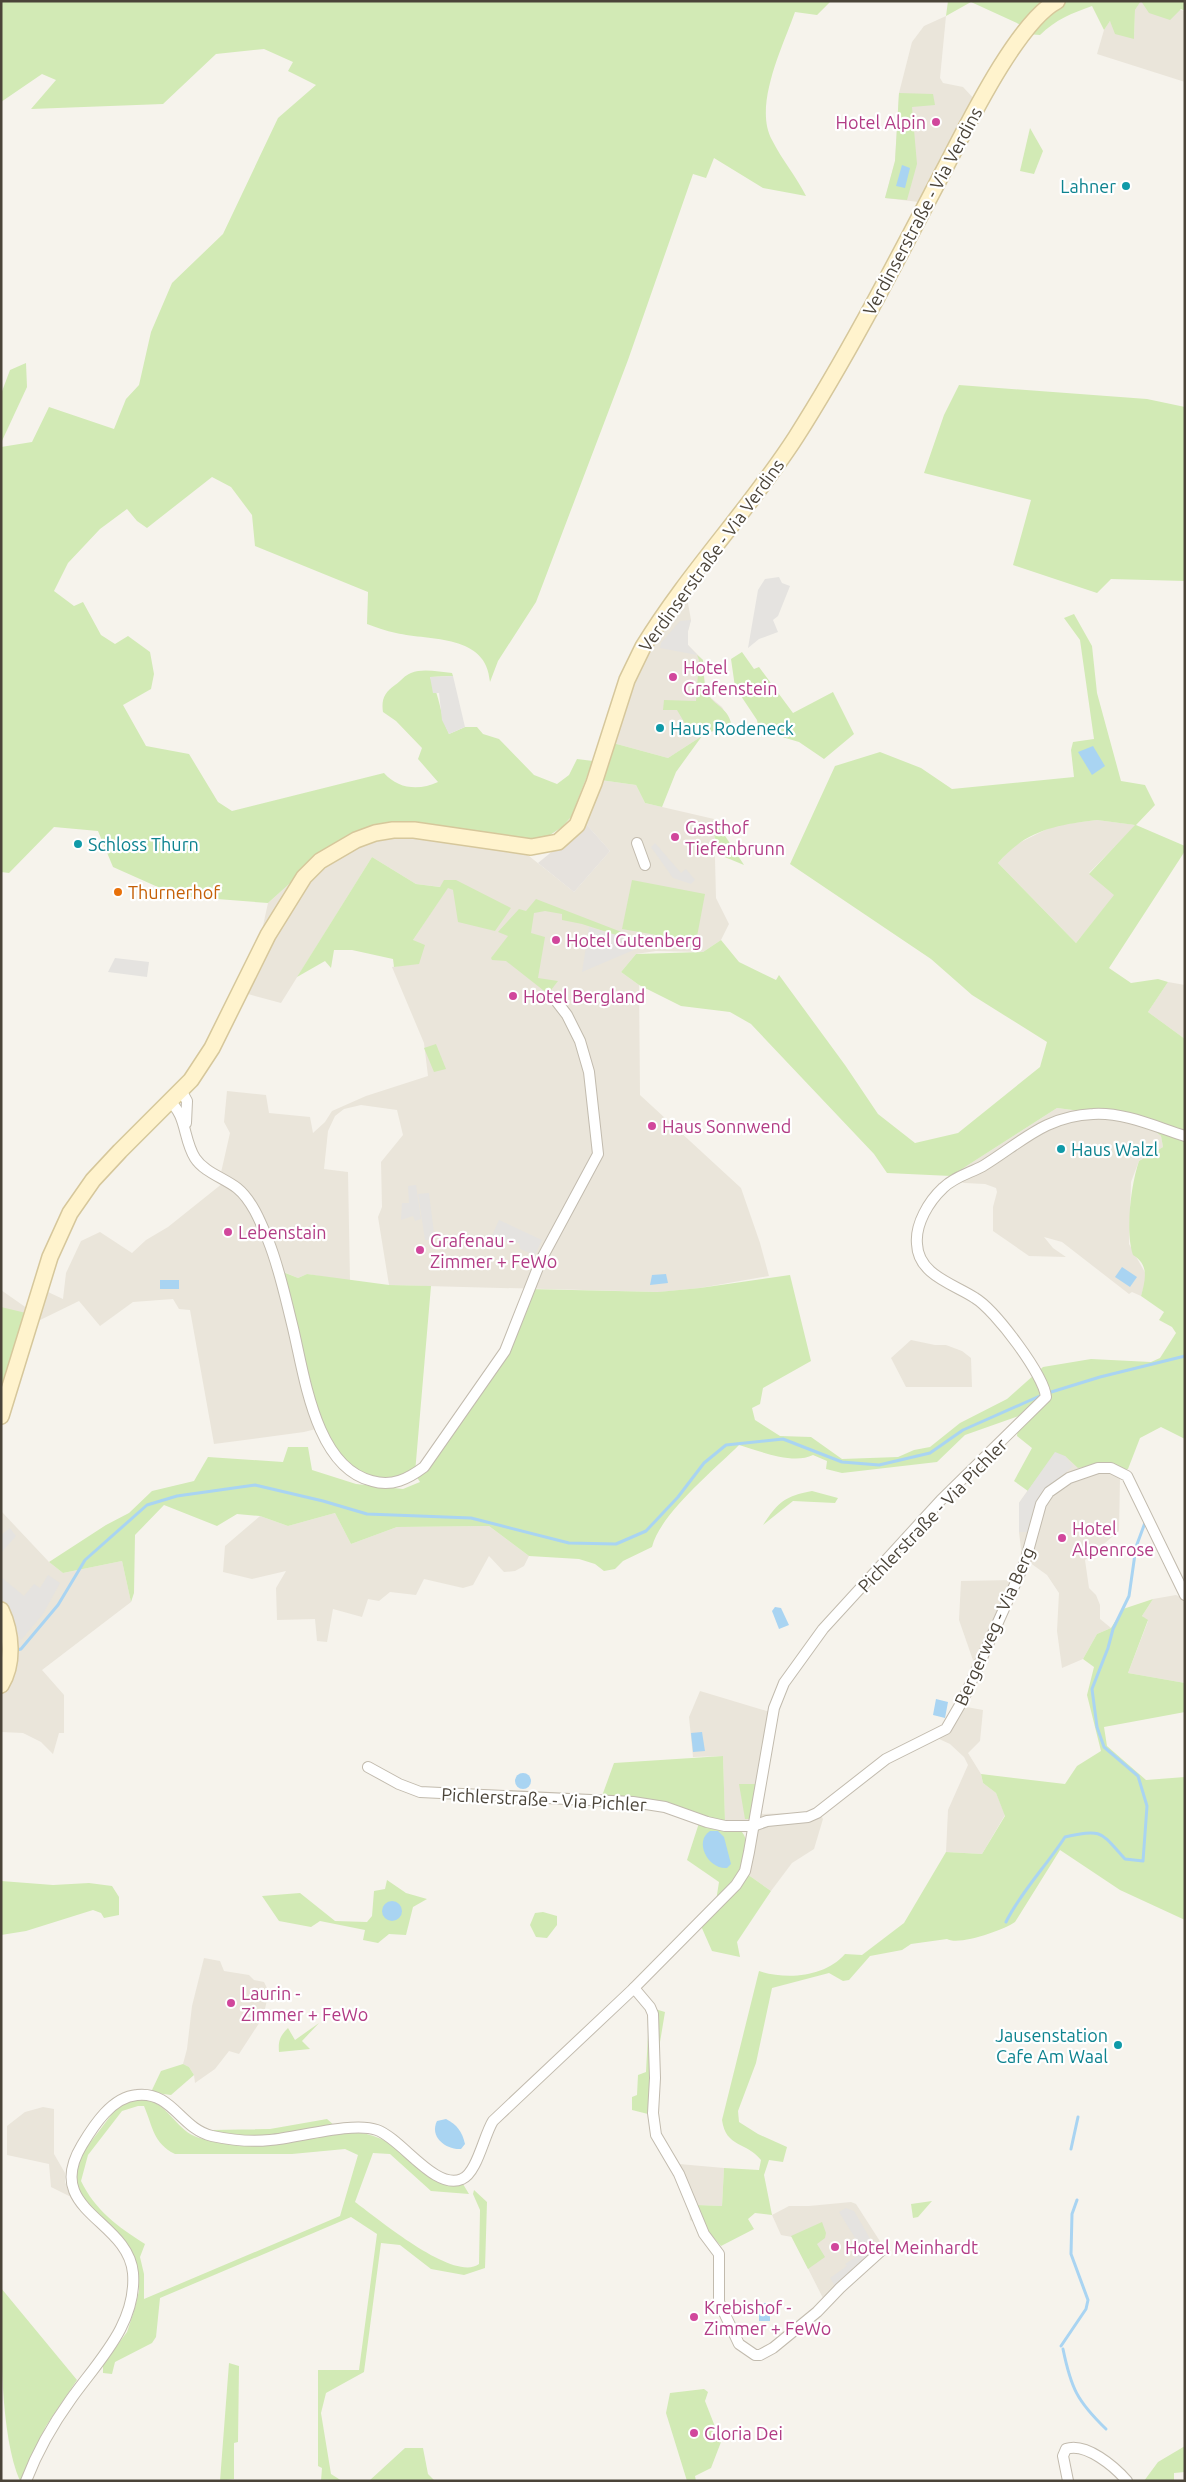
<svg xmlns="http://www.w3.org/2000/svg" width="1186" height="2482" font-family="Ubuntu,sans-serif">
<style>
.residential{fill:#eae5da}
.industrial{fill:#e6e2dd}
.green{fill:#d2eab5;fill-rule:evenodd}
.parking{fill:#e5e3e0}
.water{fill:#a9d4f2}
.lines{fill:none;stroke-linecap:round;stroke-linejoin:round}
.stream{stroke:#a9d4f2;stroke-width:3}
.street-casing{stroke:#c2bbae;stroke-width:12}
.secondary-casing{stroke:#d6c79b;stroke-width:18}
.street{stroke:#fff;stroke-width:10}
.secondary{stroke:#fff3cd;stroke-width:15}
.hotel-dot{fill:#d1479c;stroke:#fff;stroke-width:2}
.culture-dot{fill:#0f9aa8;stroke:#fff;stroke-width:2}
.food-dot{fill:#e8710a;stroke:#fff;stroke-width:2}
.labels{text-anchor:middle;dominant-baseline:central;stroke-width:4.5;stroke-linejoin:round;paint-order:stroke}
.hotel-label{font-size:18px;fill:#b23c85;stroke:#fff;text-anchor:start}
.culture-label{font-size:18px;fill:#0d838f;stroke:#fff;text-anchor:start}
.street-label{font-size:18px;fill:#4b4439;stroke:#fff}
.food-label{font-size:18px;fill:#c56008;stroke:#fff;text-anchor:start}
</style>
<rect width="100%" height="100%" fill="#f6f3ec"/>
<!-- residential -->
<g class="residential">
<polygon points="1141,1 1185,11 1185,82 1097,54 1104,30 1110,21 1134,39 1135,10"/>
<polygon points="946,16 940,78 943,83 963,87 976,101 927,203 885,198 895,161 899,93 912,42 924,26"/>
<polygon points="686,592 691,620 688,631 688,645 703,660 705,688 711,698 722,707 731,723 702,736 668,758 613,743 634,681 653,644 678,609"/>
<polygon points="600,780 636,785 645,803 714,819 716,898 729,924 721,940 703,952 656,951 636,954 621,972 639,985 640,1095 741,1188 760,1243 769,1276 700,1288 659,1292 389,1285 378,1217 382,1207 381,1162 403,1135 397,1110 361,1105 344,1109 335,1116 328,1131 324,1169 348,1172 350,1281 307,1274 298,1278 279,1270 320,1428 304,1432 214,1444 190,1310 179,1309 173,1299 133,1302 100,1326 79,1301 34,1323 1,1427 1,1290 31,1311 42,1311 48,1292 63,1299 66,1273 81,1241 100,1232 132,1253 146,1240 168,1227 223,1183 220,1177 230,1133 224,1122 227,1091 266,1095 269,1113 310,1117 313,1133 325,1122 332,1111 366,1096 428,1076 424,1043 392,967 419,963 413,940 448,887 453,890 456,880 441,887 416,884 372,857 281,1003 248,994 268,903 328,849 363,831 509,840 574,892 610,851 586,824"/>
<polygon points="1097,820 1136,825 1089,873 1115,895 1076,943 998,863 1013,846 1055,825"/>
<polygon points="1168,982 1185,985 1185,1039 1148,1012"/>
<polygon points="1057,1108 1104,1114 1151,1128 1161,1136 1163,1147 1139,1161 1131,1182 1129,1244 1147,1276 1141,1296 1132,1292 1129,1294 1062,1242 1044,1237 1053,1248 1066,1257 1029,1256 993,1231 993,1207 997,1192 996,1188 985,1184 964,1183 951,1176"/>
<polygon points="911,1340 935,1345 946,1345 962,1351 971,1358 972,1387 906,1387 891,1358"/>
<polygon points="1055,1452 1099,1464 1120,1478 1119,1531 1085,1560 1089,1588 1096,1595 1100,1605 1100,1619 1111,1628 1097,1634 1083,1659 1062,1668 1057,1631 1059,1593 1047,1575 1022,1557 1019,1532 1019,1503"/>
<polygon points="1,1511 49,1562 63,1573 122,1561 131,1602 42,1670 64,1695 64,1733 59,1733 53,1754 41,1742 23,1733 1,1732"/>
<polygon points="335,1513 351,1544 397,1527 489,1526 529,1556 524,1566 515,1571 504,1572 489,1556 473,1585 463,1588 424,1579 416,1595 390,1592 379,1601 368,1599 362,1617 333,1609 327,1642 317,1641 315,1619 277,1620 276,1588 286,1571 252,1579 223,1572 225,1546 260,1516 288,1526"/>
<polygon points="1013,1580 975,1666 959,1620 961,1581"/>
<polygon points="1176,1595 1185,1599 1185,1683 1128,1673 1148,1621 1142,1616 1153,1599"/>
<polygon points="700,1691 770,1712 751,1824 725,1821 723,1756 693,1757 689,1717"/>
<polygon points="961,1706 983,1710 980,1741 968,1753 981,1774 983,1783 996,1793 1005,1815 982,1854 946,1852 948,1810 968,1765 964,1757 950,1744 937,1738"/>
<polygon points="819,1812 823,1819 814,1849 792,1863 771,1891 747,1874 760,1814"/>
<polygon points="204,1958 220,1961 224,1971 249,1975 254,1980 264,1982 269,1992 263,2017 239,2054 229,2051 215,2069 195,2083 194,2075 189,2067 183,2064 187,2049 192,2006"/>
<polygon points="43,2107 54,2109 54,2154 65,2173 65,2182 71,2197 51,2187 49,2164 7,2155 7,2126 25,2112"/>
<polygon points="679,2164 724,2168 722,2206 697,2205 705,2228 690,2220 688,2202 680,2186"/>
<polygon points="851,2202 856,2204 883,2246 826,2304 792,2237 781,2235 772,2215 789,2206 809,2206"/>
</g>
<!-- industrial -->
<polygon class="industrial" points="586,824 610,851 574,892 538,863"/>
<!-- green -->
<g class="green">
<path d="M1 1H831L817 15 795 12C783 46 753 106 772 140 782 160 796 176 806 196L763 188 714 158 706 178 693 174 628 360 536 602 498 661 490 682C487 634 431 641 396 633 386 631 376 627 367 624L368 592 255 546 252 515 231 487 212 477 147 528 137 521 127 509 100 529 68 563 54 591 74 606 83 602 101 635 115 644 128 636 150 652 154 674 151 689 123 705 146 746 189 754 218 802 232 811 384 773C398 789 419 791 438 782L418 759 422 748 396 721 383 712C381 699 385 692 395 685 401 681 405 675 411 673 423 668 439 672 452 673L453 676 430 677C440 696 440 715 449 734L465 727H477L483 734 499 739 534 775 557 784 569 775 577 759 593 761 571 817 562 827 550 835 535 841 382 828 328 849 268 903 178 896 113 867 98 831 54 827 9 873 1 872V447L32 442 49 407 114 429 126 399 139 385 151 332 172 283 223 234 278 118 316 85 288 71 293 62 264 49 216 54 163 104 31 109 56 80 42 74 1 102Z"/>
<polygon points="948,1 1047,1 1021,25 971,2 946,16"/>
<path d="M1067 1H1141L1135 10 1134 39 1115 34 1110 21 1104 30 1092 6C1072 13 1055 20 1040 35L1027 34 1052 8Z"/>
<polygon points="1141,1 1185,1 1185,11 1181,9 1170,20 1149,13"/>
<polygon points="899,93 933,94 935,105 912,107 917,164 907,200 885,198 895,161"/>
<polygon points="1030,128 1043,151 1034,174 1020,171"/>
<polygon points="26,363 27,387 1,443 1,394 10,370"/>
<polygon points="959,385 1147,399 1185,407 1185,581 1111,579 1097,593 1013,565 1031,500 924,473 944,415"/>
<path d="M1074 614 1092 646 1097 693 1121 781 1145 785 1155 805 1136 825 1185 846V851L1109 968 1131 983 1158 979 1168 982 1148 1012 1185 1039V1439L1161 1427 1140 1438 1128 1469 1121 1471 1099 1464 1078 1468 1065 1456 1038 1477 1028 1491 1014 1481 1032 1448 1017 1436 1019 1416 965 1435 937 1462 842 1473 826 1469 827 1461 813 1455C793 1465 760 1451 739 1445 714 1470 660 1514 652 1547L623 1561 615 1569 604 1571 595 1564 579 1559 529 1556 489 1526 397 1527 351 1544 335 1513 288 1526 260 1516 237 1514 217 1526 164 1505 135 1535 134 1593 131 1602 122 1561 63 1573 49 1562 106 1525 129 1513 152 1491 194 1481 208 1457 283 1462 288 1447H308L312 1470 356 1484 403 1489 420 1482 415 1474 410 1478 366 1480 327 1441 278 1270 298 1278 307 1274 389 1285 431 1286 415 1473 494 1369 529 1289 658 1292 700 1288 790 1275 811 1361 763 1388 760 1404 752 1408 755 1420 780 1436 811 1437 842 1459 898 1457 914 1450 930 1447 960 1423 1007 1399 1043 1367 1091 1359 1151 1362 1160 1358 1176 1333 1172 1327 1159 1320 1164 1312 1141 1296C1145 1281 1150 1265 1133 1255 1125 1232 1131 1184 1139 1161L1163 1147 1161 1136 1151 1128 1104 1114 1057 1108 951 1176 887 1173 874 1154 751 1024 730 1012 681 1006 639 985 621 972 636 954 703 952 721 940 739 962 776 980 779 975 845 1065 878 1114 915 1143 958 1133 1040 1067 1047 1042 972 995 931 959 790 864 835 766 880 752 921 768 952 789 1074 777 1071 750 1073 742 1094 739 1080 640 1064 618ZM1097 820 1135 825 1089 874 1114 895 1076 943 998 863C1026 830 1056 825 1097 820Z"/>
<polygon points="742,652 754,669 759,667 793,713 833,692 854,734 824,759 799,742 759,730 757,720 735,687 731,659"/>
<path d="M697 655 703 660C704 672 703 685 709 696 716 706 728 709 731 723L702 736 676 772 662 807 645 803 636 785 600 780 613 743 668 758 702 736 696 729 690 732 677 710H663L664 700 696 701 699 660Z"/>
<polygon points="714,819 744,865 715,853"/>
<polygon points="372,857 416,884 440,887 444,880 456,880 511,908 495,931 458,922 453,890 448,888 413,940 425,945 419,964 394,967 393,959 352,950 334,950 331,968 325,961 297,977"/>
<polygon points="632,880 705,894 696,942 622,929"/>
<polygon points="536,899 637,938 635,941 582,924 562,920 562,914 545,911 534,913 531,933 545,937 538,978 558,981 548,994 506,961 492,960 491,958 508,936 498,932 519,909 526,911"/>
<polygon points="436,1044 446,1069 434,1072 424,1048"/>
<polygon points="1,1307 26,1313 1,1397"/>
<path d="M812 1491 838 1498 835 1503 793 1501 763 1525C778 1502 785 1496 812 1491Z"/>
<path d="M1153 1599 1142 1616 1148 1620 1128 1673 1185 1683V1712L1104 1727 1107 1746 1146 1780 1185 1777V1920L1120 1890 1060 1850 1015 1922C1004 1930 959 1946 947 1939L911 1944 902 1950 870 1956 849 1980 843 1981 829 1973 772 1988 756 2063 738 2111 739 2122 758 2134 787 2147 783 2162 769 2160 764 2175 772 2215 755 2213 748 2219 754 2229 721 2246 705 2228 697 2205 722 2206 724 2168 759 2170 761 2160C746 2141 726 2148 722 2120L759 1971C787 1980 825 1977 845 1954L862 1955 904 1923 946 1852 982 1854 1005 1816 996 1793 983 1783 981 1774 1065 1784 1077 1766 1101 1751 1087 1695 1094 1667 1083 1659 1097 1634 1111 1628 1123 1609Z"/>
<path d="M723 1756 725 1821C730 1824 738 1827 742 1832 758 1853 729 1885 716 1901L719 1882 687 1860 699 1823 666 1810 602 1796 614 1763Z"/>
<polygon points="739,1784 756,1784 751,1819 745,1819"/>
<polygon points="747,1874 771,1891 737,1942 740,1957 712,1951 701,1926"/>
<polygon points="387,1880 406,1893 427,1899 413,1907 406,1935 389,1934 378,1943 363,1940 365,1930 320,1921 311,1927 279,1921 262,1896 300,1893 335,1921 367,1922 372,1916 374,1891 385,1889"/>
<polygon points="1,1881 53,1885 89,1883 112,1886 119,1897 119,1915 104,1918 101,1913 93,1910 26,1931 1,1935"/>
<polygon points="543,1912 557,1916 557,1925 547,1938 536,1937 530,1925 535,1913"/>
<polygon points="655,2009 665,2012 648,2114 632,2110 632,2097 637,2095 638,2075 646,2072 649,2016"/>
<path d="M319 2023 302 2041 310 2049 279 2052C278 2041 280 2036 288 2028L295 2040Z"/>
<polygon points="183,2064 189,2067 194,2075 171,2095 156,2093 152,2090 161,2071"/>
<path d="M132 2098C137 2099 145 2098 150 2100 173 2110 179 2135 204 2139 231 2145 264 2144 291 2141 313 2138 350 2127 370 2135 377 2137 385 2140 390 2144 413 2161 432 2191 463 2184L469 2194 431 2191 390 2154 373 2153 355 2202C376 2217 454 2283 479 2264L480 2210 473 2194 474 2190 487 2202 485 2268 464 2275 431 2269 400 2245 381 2243 364 2372 326 2393 321 2413 331 2474 342 2481H321L322 2468 318 2466V2370H359L377 2234 351 2217 160 2298 156 2337 152 2343 115 2362 112 2374 103 2373V2357L107 2359 127 2332 134 2311 139 2291 136 2268 78 2193 75 2169 80 2156 118 2106ZM138 2106H144C153 2127 153 2143 175 2154H292L345 2149 358 2155 340 2216 144 2299V2274L140 2257 145 2244C118 2227 95 2210 81 2181L88 2155 122 2111Z"/>
<path d="M327 2119 335 2126C303 2130 241 2145 212 2130L270 2129Z"/>
<polygon points="932,2201 918,2217 913,2218 911,2204"/>
<polygon points="822,2222 826,2233 825,2238 817,2244 825,2257 808,2269 791,2236"/>
<path d="M1 2288 77 2380 46 2426 20 2481C0 2435 1 2343 1 2288Z"/>
<polygon points="229,2363 239,2366 238,2442 234,2443 234,2479 220,2481"/>
<polygon points="704,2389 708,2392 705,2401 721,2442 711,2468 695,2476 696,2481 687,2481 666,2413 670,2393"/>
<polygon points="1185,2446 1185,2472 1174,2473 1174,2481 1144,2481 1158,2462"/>
<polygon points="405,2448 423,2448 428,2474 435,2481 369,2481"/>
</g>
<!-- parking -->
<g class="parking">
<polygon points="779,577 782,583 790,586 778,616 773,620 778,632 759,639 748,648 758,590 765,579"/>
<polygon points="691,620 688,631 688,645 697,655 660,648 661,643 680,621"/>
<polygon points="453,676 465,727 449,734 442,720 439,693 433,693 430,677"/>
<polygon points="655,843 681,873 686,869 695,880 691,884 673,878 651,847"/>
<polygon points="589,927 635,941 636,949 582,972"/>
<polygon points="115,958 149,962 147,977 108,972"/>
<polygon points="416,1185 421,1219 415,1221 413,1216 401,1220 402,1203 409,1203 408,1186"/>
<polygon points="429,1193 434,1233 438,1237 432,1240 425,1240 418,1194"/>
<polygon points="499,1220 542,1240 535,1255 520,1249 519,1243 495,1240 494,1245 489,1242"/>
<polygon points="1055,1452 1065,1456 1073,1466 1049,1487 1030,1532 1019,1532 1019,1503"/>
<polygon points="10,1528 16,1536 1,1553 1,1535"/>
<polygon points="48,1575 60,1583 43,1614 21,1640 1,1595 1,1577 24,1596 34,1584 40,1588"/>
<polygon points="846,2208 854,2211 876,2249 835,2286 830,2278 847,2266 845,2264 859,2255 857,2248 860,2246 839,2212"/>
</g>
<!-- water -->
<g class="water">
<polygon points="902,165 910,168 905,188 896,186"/>
<polygon points="1093,746 1105,766 1092,775 1078,752"/>
<polygon points="1122,1267 1137,1277 1130,1287 1115,1277"/>
<polygon points="666,1274 668,1283 650,1285 652,1275"/>
<rect x="160" y="1280" width="19" height="9"/>
<polygon points="775,1607 781,1608 789,1625 779,1629 772,1611"/>
<polygon points="936,1699 948,1702 945,1718 933,1715"/>
<polygon points="702,1732 705,1751 693,1752 691,1733"/>
<circle cx="523" cy="1781" r="8"/>
<path d="M710 1831H718L724 1837 731 1864 727 1868C709 1870 693 1842 710 1831Z"/>
<circle cx="392" cy="1911" r="10"/>
<path d="M446 2119C457 2125 462 2131 465 2144L461 2149C446 2150 429 2137 437 2121Z"/>
<rect x="759" y="2303" width="11" height="18"/>
</g>
<g class="lines">
<!-- stream -->
<g class="stream">
<polyline points="1048,1393 1100,1377 1185,1356"/>
<polyline points="13,1651 21,1649 58,1605 85,1560 147,1505 177,1496 255,1485 323,1501 367,1514 471,1518 569,1543 616,1544 646,1531 678,1497 704,1463 726,1445 783,1439 842,1462 879,1465 930,1453 963,1430 1042,1395"/>
<path d="M1006 1922C1020 1893 1047 1865 1065 1837 1103 1829 1100 1831 1125 1859L1143 1861 1147 1806 1138 1776 1104 1747 1097 1727 1092 1689 1108 1648 1113 1629 1129 1596 1136 1547 1146 1520"/>
<polyline points="1071,2149 1078,2117"/>
<polyline points="1061,2346 1086,2309 1088,2300 1071,2254 1072,2214 1077,2200"/>
<path d="M1063 2349C1071 2388 1077 2401 1106 2429"/>
</g>
<defs>
<g id="street">
<polyline points="637,843 645,865"/>
<polyline points="181,1090 187,1101 186,1123"/>
<path d="M169 1101C187 1115 183 1139 195 1158 204 1172 224 1178 237 1188 252 1200 261 1223 268 1240 279 1267 285 1296 292 1324 304 1371 314 1467 372 1481 392 1487 408 1479 424 1467L505 1351 541 1260 598 1154 589 1072 580 1041 567 1015 557 1002"/>
<polyline points="368,1767 399,1784 420,1792 633,1802 665,1807 707,1822 725,1826 753,1826 767,1821 808,1817 817,1813 886,1759 946,1729 964,1698 1025,1562 1041,1504 1049,1492 1069,1478 1098,1468 1111,1468 1127,1476 1185,1595"/>
<polyline points="634,1988 650,2007 653,2014 655,2078 653,2113 656,2135 679,2174 704,2234 719,2254 719,2302 739,2344 755,2355 760,2355 773,2348 817,2312 840,2288 882,2250"/>
<path d="M26 2481C37 2452 53 2424 71 2399 98 2361 137 2324 133 2273 128 2219 42 2211 82 2145 94 2125 112 2097 137 2095 172 2091 181 2129 212 2136 231 2140 252 2142 270 2140 297 2138 353 2121 377 2130 402 2139 435 2191 462 2179 477 2173 484 2135 493 2121L632 1990 736 1885 745 1871 749 1852 774 1708 784 1683 823 1629 941 1500 1046 1397C1044 1375 995 1310 975 1298 954 1284 918 1275 917 1244 915 1224 929 1201 943 1188 954 1177 970 1173 983 1166 1022 1142 1045 1116 1093 1114 1124 1112 1156 1127 1185 1136"/>
<path d="M1068 2481 1063 2456 1066 2449C1086 2442 1115 2467 1127 2481"/>
</g>
<g id="secondary">
<path d="M1 1416 50 1257 70 1213 93 1180 120 1151 191 1080 212 1048 268 935 304 877 320 861 356 840 375 833 393 830H414L531 847 558 842 577 825 594 783 627 680 643 647C688 573 749 510 796 437 850 352 897 260 944 170 966 128 1017 22 1057 1"/>
<path d="M1 1610C12 1633 14 1664 1 1685"/>
</g>
</defs>
<!-- street casing -->
<use href="#street" class="street-casing"/>
<!-- secondary casing -->
<use href="#secondary" class="secondary-casing"/>
<!-- street -->
<use href="#street" class="street"/>
<!-- secondary -->
<use href="#secondary" class="secondary"/>
</g>
<!-- markers -->
<g class="hotel-dot">
<circle cx="936" cy="122" r="5"/>
<circle cx="673" cy="677" r="5"/>
<circle cx="675" cy="837" r="5"/>
<circle cx="556" cy="940" r="5"/>
<circle cx="513" cy="996" r="5"/>
<circle cx="652" cy="1126" r="5"/>
<circle cx="228" cy="1232" r="5"/>
<circle cx="420" cy="1250" r="5"/>
<circle cx="1062" cy="1538" r="5"/>
<circle cx="231" cy="2003" r="5"/>
<circle cx="835" cy="2247" r="5"/>
<circle cx="694" cy="2317" r="5"/>
<circle cx="694" cy="2433" r="5"/>
</g>
<g class="culture-dot">
<circle cx="1126" cy="186" r="5"/>
<circle cx="660" cy="728" r="5"/>
<circle cx="78" cy="844" r="5"/>
<circle cx="1061" cy="1149" r="5"/>
<circle cx="1118" cy="2045" r="5"/>
</g>
<circle class="food-dot" cx="118" cy="892" r="5"/>
<g class="labels">
<!-- hotel labels -->
<g class="hotel-label">
<text x="926" y="122" text-anchor="end">Hotel Alpin</text>
<text x="683" y="667">Hotel<tspan x="683" dy="21">Grafenstein</tspan></text>
<text x="685" y="827">Gasthof<tspan x="685" dy="21">Tiefenbrunn</tspan></text>
<text x="566" y="940">Hotel Gutenberg</text>
<text x="523" y="996">Hotel Bergland</text>
<text x="662" y="1126">Haus Sonnwend</text>
<text x="238" y="1232">Lebenstain</text>
<text x="430" y="1240">Grafenau -<tspan x="430" dy="21">Zimmer + FeWo</tspan></text>
<text x="1072" y="1528">Hotel<tspan x="1072" dy="21">Alpenrose</tspan></text>
<text x="241" y="1993">Laurin -<tspan x="241" dy="21">Zimmer + FeWo</tspan></text>
<text x="845" y="2247">Hotel Meinhardt</text>
<text x="704" y="2307">Krebishof -<tspan x="704" dy="21">Zimmer + FeWo</tspan></text>
<text x="704" y="2433">Gloria Dei</text>
</g>
<!-- culture labels -->
<g class="culture-label">
<text x="1116" y="186" text-anchor="end">Lahner</text>
<text x="670" y="728">Haus Rodeneck</text>
<text x="88" y="844">Schloss Thurn</text>
<text x="1071" y="1149">Haus Walzl</text>
<text x="1108" y="2035" text-anchor="end">Jausenstation<tspan x="1108" dy="21">Cafe Am Waal</tspan></text>
</g>
<!-- street labels -->
<g class="street-label">
<text transform="translate(922 211) rotate(-62)">Verdinserstraße - Via Verdins</text>
<text transform="translate(711 555) rotate(-54)">Verdinserstraße - Via Verdins</text>
<text transform="translate(932 1515) rotate(-46)">Pichlerstraße - Via Pichler</text>
<text transform="translate(994 1626) rotate(-66)">Bergerweg - Via Berg</text>
<text transform="translate(544 1799) rotate(3)">Pichlerstraße - Via Pichler</text>
</g>
<!-- food labels -->
<g class="food-label">
<text x="128" y="892">Thurnerhof</text>
</g>
</g>
<!-- border -->
<rect width="1186" height="2482" fill="none" stroke="#4b4439" stroke-width="5"/>
</svg>
